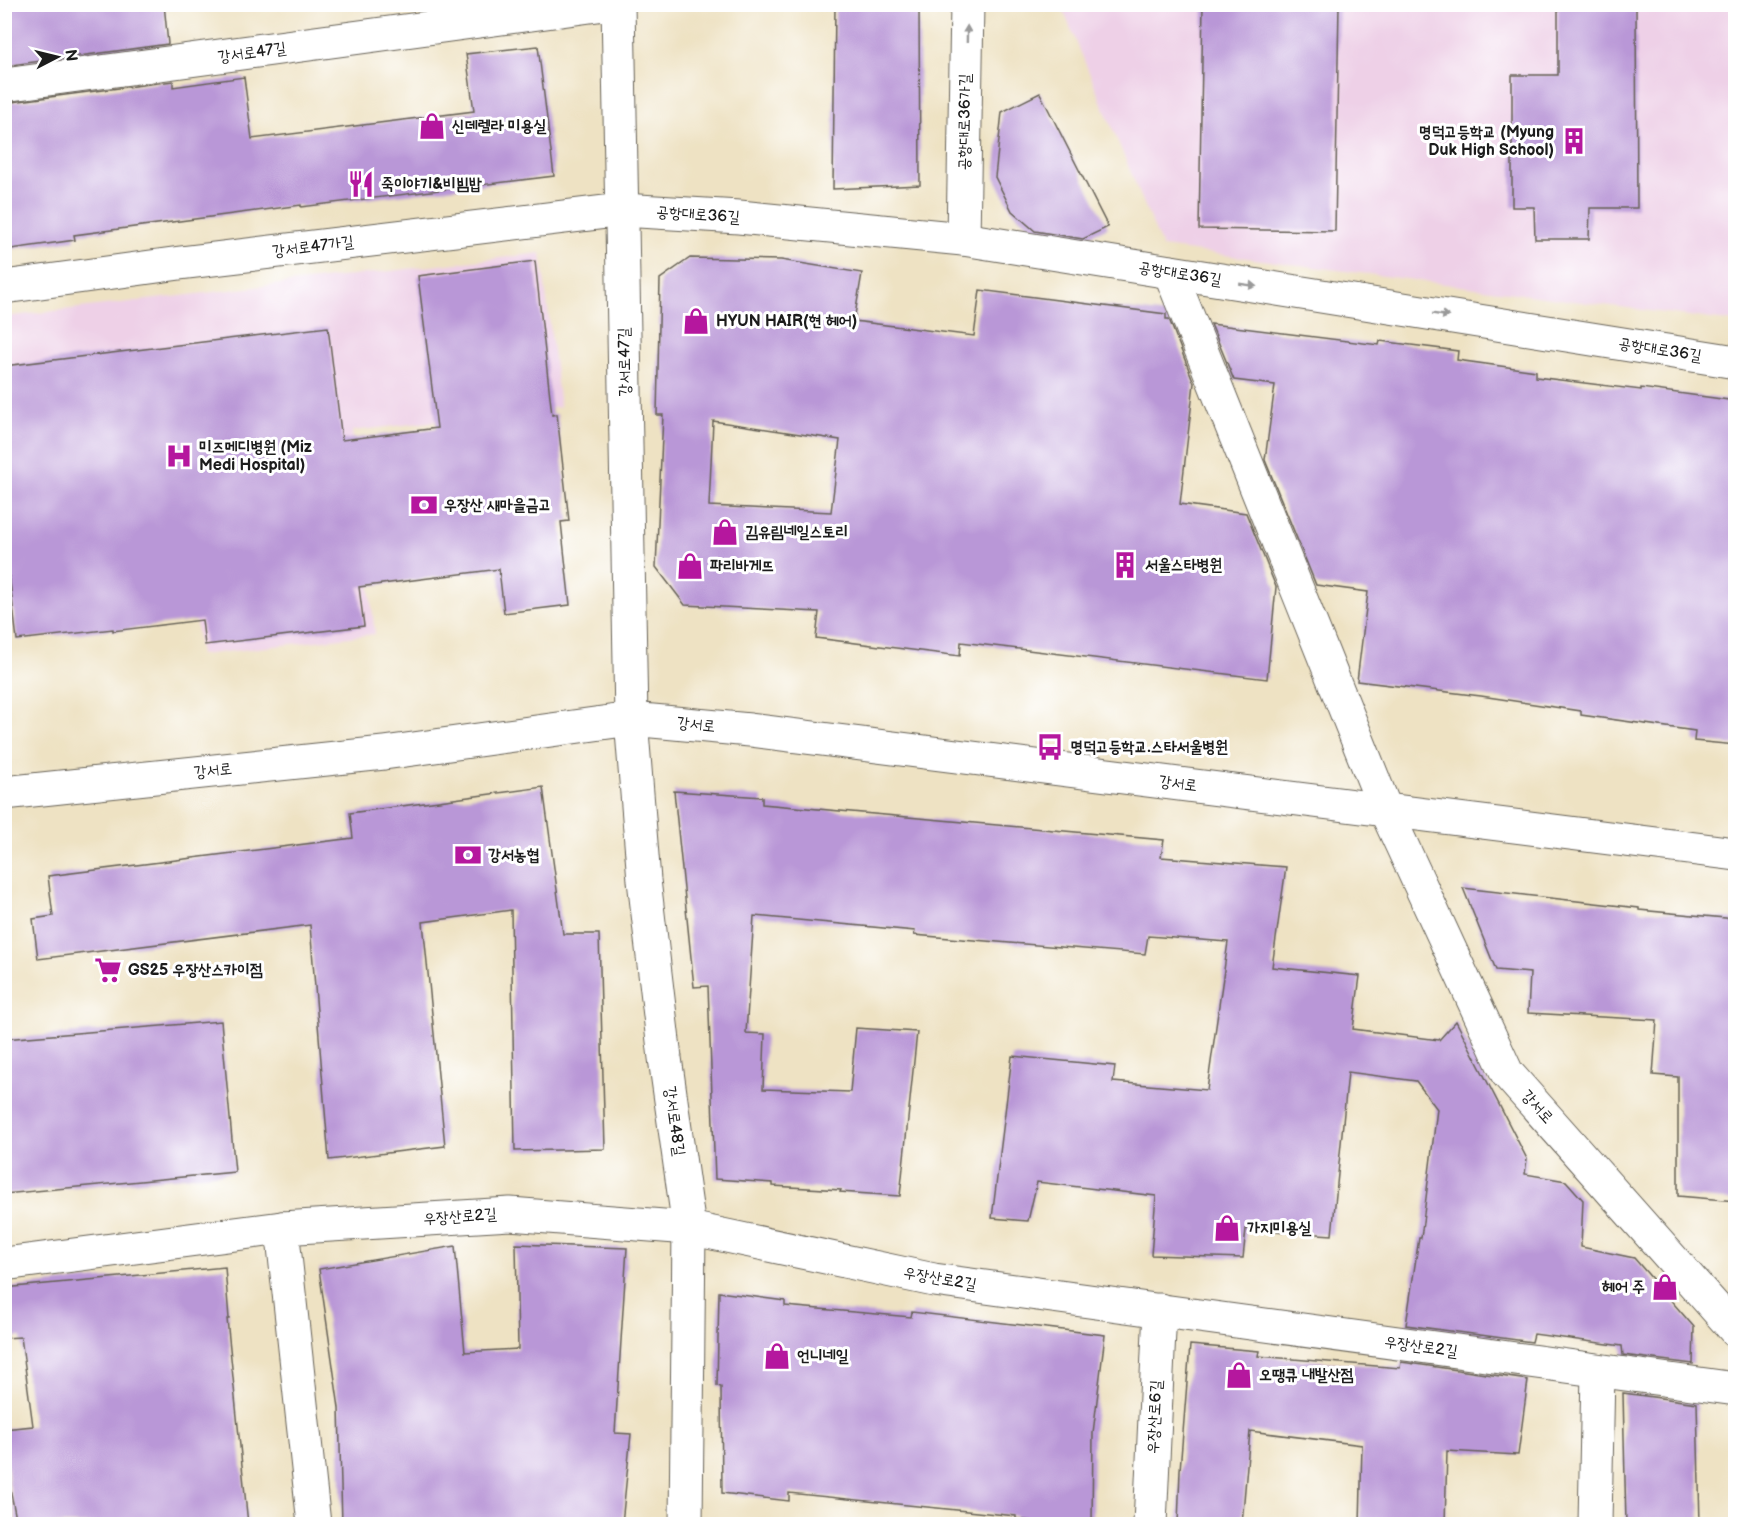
<svg xmlns="http://www.w3.org/2000/svg" width="1740" height="1529" font-family="'Balsamiq Sans','Poor Story',sans-serif">
<style>
.built{fill:#eed0e7}
.building{fill:#b997d7;fill-rule:evenodd}
.lines{fill:none;stroke-linecap:round;stroke-linejoin:round}
.street-casing{stroke:#666156;stroke-width:35}
.secondary-casing{stroke:#666156;stroke-width:35}
.street{stroke:#fff;stroke-width:33}
.secondary{stroke:#fff;stroke-width:33}
.oneway{fill:#999}
.labels{text-anchor:middle;dominant-baseline:central;stroke-width:6;stroke-linejoin:round;paint-order:stroke}
.street-label{font-size:16px;fill:#1c1c1c;stroke:#fff}
.poi-label{font-size:16px;font-weight:bold;fill:#1c1c1c;stroke:#fff;text-anchor:start}
</style>
<rect width="100%" height="100%" fill="#fff"/>
<filter id="ink" filterUnits="userSpaceOnUse"><feTurbulence type="fractalNoise" baseFrequency=".0167" numOctaves="2"/><feDisplacementMap in="SourceGraphic" scale="12" xChannelSelector="R" yChannelSelector="G"/><feConvolveMatrix kernelMatrix="1 2 1 2 8 2 1 2 1" color-interpolation-filters="sRGB"/></filter>
<filter id="wash" filterUnits="userSpaceOnUse"><feTurbulence type="fractalNoise" baseFrequency=".008" numOctaves="4" result="noise"/><feDisplacementMap in="SourceGraphic" scale="24" xChannelSelector="R" yChannelSelector="G"/><feGaussianBlur stdDeviation="1.35" result="paint"/><feColorMatrix in="noise" values="0 0 0 0 0 0 0 0 0 0 0 0 0 0 0 0 0 1.4 0 .05"/><feComposite in="paint" operator="in"/></filter>
<g filter="url(#wash)">
<rect width="100%" height="100%" fill="#eee2c3"/>
<!-- built -->
<g class="built">
<polygon points="1061,5 1735,5 1735,322 1162,247"/>
<polygon points="541,253 560,407 352,431 375,634 200,655 178,482 5,502 4,317"/>
</g>
<g id="blocks">
<!-- building -->
<g class="building">
<polygon points="4,4 164,4 168,44 4,66"/>
<polygon points="835,4 919,4 920,185 833,189"/>
<polygon points="1203,4 1339,4 1335,231 1199,229"/>
<polygon points="1558,4 1636,4 1637,208 1590,208 1589,239 1535,239 1534,207 1512,207 1512,75 1558,75"/>
<polygon points="538,46 554,176 301,207 301,205 74,235 75,240 4,250 4,103 173,81 173,87 244,77 252,139 474,111 466,54"/>
<polygon points="1040,93 1108,227 1083,239 1035,231 1012,211 995,177 1002,112"/>
<path d="M690 258 781 260 862 273 854 321 974 336 980 290 1166 314V319H1169L1194 383 1180 504 1246 513 1276 587 1267 679 961 642 960 656 816 638 819 612 685 605 656 567 663 415H657L660 279ZM713 421 840 440 831 512 709 506Z"/>
<polygon points="535,261 552,415 557,414 569,521 561,522 570,605 504,613 499,569 359,587 364,626 205,645 202,620 113,631 113,629 17,640 4,532 4,366 328,327 342,440 437,428 418,276"/>
<polygon points="1211,324 1379,345 1380,341 1458,351 1457,360 1536,371 1536,377 1641,390 1641,388 1736,401 1736,745 1694,741 1695,731 1581,715 1581,711 1481,696 1357,681 1368,592 1316,585 1265,460 1275,385 1234,380"/>
<polygon points="543,787 563,934 599,934 605,1149 515,1151 511,910 423,922 445,1146 329,1160 310,925 38,959 33,919 53,916 48,876 353,838 350,813"/>
<polygon points="674,791 762,797 762,804 1164,840 1161,857 1286,867 1272,967 1360,976 1353,1029 1439,1040 1456,1021 1527,1159 1525,1174 1566,1181 1583,1200 1581,1247 1634,1258 1694,1327 1693,1364 1623,1355 1622,1346 1534,1334 1532,1342 1406,1325 1419,1238 1421,1238 1437,1109 1416,1081 1348,1072 1332,1235 1246,1229 1243,1258 1151,1255 1156,1196 1037,1182 1028,1221 992,1218 1012,1056 1115,1066 1113,1082 1207,1090 1228,942 1148,936 1145,954 914,935 915,931 754,916 746,1033 765,1034 763,1089 850,1092 856,1028 917,1032 900,1196 840,1192 841,1190 773,1186 773,1183 715,1179 708,986 694,987"/>
<polygon points="1463,888 1639,908 1639,910 1736,919 1736,1201 1678,1196 1678,1077 1653,1075 1657,1020 1528,1013 1530,973 1496,970"/>
<polygon points="221,1021 235,1172 4,1194 4,1039"/>
<polygon points="516,1244 627,1248 615,1433 631,1434 622,1524 342,1524 339,1408 319,1269 455,1246 465,1352 518,1349"/>
<polygon points="225,1267 229,1319 227,1319 248,1524 17,1524 9,1483 4,1429 33,1426 21,1337 4,1338 4,1288"/>
<polygon points="719,1292 785,1301 785,1306 911,1317 912,1312 1105,1335 1093,1433 1092,1524 1057,1524 1016,1519 1016,1516 789,1493 789,1501 722,1493 721,1387 717,1386"/>
<polygon points="1190,1345 1259,1351 1258,1356 1400,1368 1401,1362 1528,1380 1518,1455 1447,1451 1445,1524 1360,1524 1362,1445 1250,1431 1242,1524 1178,1524 1180,1470"/>
<polygon points="1623,1393 1697,1403 1700,1524 1626,1524"/>
</g>
</g>
</g>
<g filter="url(#ink)">
<use href="#blocks" fill-opacity="0" stroke="#666156" stroke-width="1.5"/>
<g class="lines">
<defs>
<g id="street">
<polyline points="4,85 605,4"/>
<polyline points="963,239 967,4"/>
<polyline points="1170,272 1386,811 1507,1073 1736,1331"/>
<polyline points="4,287 180,263 622,210 739,217 963,239 1736,362"/>
<polyline points="631,719 644,880 665,1058 689,1228 686,1524"/>
<polyline points="282,1228 314,1524"/>
<polyline points="4,1264 282,1228 510,1214 689,1228 934,1280 1736,1389"/>
<polyline points="1150,1524 1160,1310"/>
<polyline points="1595,1524 1598,1371"/>
</g>
<g id="secondary">
<polyline points="618,4 631,719"/>
<polyline points="4,793 384,753 631,719 750,730 1736,854"/>
</g>
</defs>
<!-- street casing -->
<use href="#street" class="street-casing"/>
<!-- secondary casing -->
<use href="#secondary" class="secondary-casing"/>
<!-- street -->
<use href="#street" class="street"/>
<!-- secondary -->
<use href="#secondary" class="secondary"/>
</g>
<!-- one-way arrows -->
<defs><path id="oneway-solid" d="M-6-.8H1V-3.2L6.5 0L1 3.2V.8H-6Z" transform="scale(1.5)"/></defs>
<g class="oneway">
<use href="#oneway-solid" transform="translate(967 34) rotate(-89)"/>
<use href="#oneway-solid" transform="translate(1248 285) rotate(9)"/>
<use href="#oneway-solid" transform="translate(1441 315) rotate(9)"/>
</g>
</g>
<!-- icons -->
<defs>
<symbol id="shop-bare" viewBox="-9 -9 18 18"><path d="M-5-2.5h2.3a2.7 3.5 0 0 1 5.4 0H5L5.5 6h-11ZM-1.5-2.5h3a1.5 2.3 0 0 0-3 0Z" fill="#b5179e" stroke="#fff" stroke-width="2.5" paint-order="stroke"/></symbol>
<symbol id="building-bare" viewBox="-9 -9 18 18"><path d="M-4-6H4V6H1V3H-1V6H-4ZM-2.5-4.3h1.7v1.8h-1.7ZM.8-4.3h1.7v1.8H.8ZM-2.5-1h1.7V.8h-1.7ZM.8-1h1.7V.8H.8Z" fill="#b5179e" stroke="#fff" stroke-width="2.5" paint-order="stroke"/></symbol>
<symbol id="restaurant-bare" viewBox="-9 -9 18 18"><path d="M-5-6h1v4h1v-4h1v4h1v-4h1v5L-1.5 .5V6h-2V.5L-5-1ZM5-6V6H3V1.5H1.5Q1.5-4 5-6Z" fill="#b5179e" stroke="#fff" stroke-width="2.5" paint-order="stroke"/></symbol>
<symbol id="hospital-bare" viewBox="-9 -9 18 18"><path d="M-5-5h3v3.5h4V-5h3V5h-3V1.5h-4V5h-3Z" fill="#b5179e" stroke="#fff" stroke-width="2.5" paint-order="stroke"/></symbol>
<symbol id="bank-bare" viewBox="-9 -9 18 18"><path d="M-6-4H6V4H-6ZM0-2.3a2.3 2.3 0 1 0 0 4.6a2.3 2.3 0 1 0 0-4.6Z" fill="#b5179e" stroke="#fff" stroke-width="2.5" paint-order="stroke"/></symbol>
<symbol id="bus-bare" viewBox="-9 -9 18 18"><path d="M-5-6H5V4H4V6H2V4H-2V6H-4V4H-5ZM-3.5-4V0h7V-4ZM-3.5 1.2v1.5H-2V1.2ZM2 1.2v1.5H3.5V1.2Z" fill="#b5179e" stroke="#fff" stroke-width="2.5" paint-order="stroke"/></symbol>
<symbol id="supermarket-bare" viewBox="-9 -9 18 18"><path d="M-6-5.5h2.5l.6 2H6L4.5 2H-2.5L-4.4-4H-6ZM-1.5 3.2a1.3 1.3 0 1 0 .1 0ZM3 3.2a1.3 1.3 0 1 0 .1 0Z" fill="#b5179e" stroke="#fff" stroke-width="2.5" paint-order="stroke"/></symbol>
</defs>
<g fill-rule="evenodd">
<use href="#shop-bare" x="413" y="107" width="38" height="38"/>
<use href="#building-bare" x="1555" y="122" width="38" height="38"/>
<use href="#restaurant-bare" x="342" y="165" width="38" height="38"/>
<use href="#shop-bare" x="677" y="302" width="38" height="38"/>
<use href="#hospital-bare" x="160" y="437" width="38" height="38"/>
<use href="#bank-bare" x="405" y="486" width="38" height="38"/>
<use href="#shop-bare" x="706" y="513" width="38" height="38"/>
<use href="#building-bare" x="1106" y="546" width="38" height="38"/>
<use href="#shop-bare" x="671" y="547" width="38" height="38"/>
<use href="#bus-bare" x="1031" y="728" width="38" height="38"/>
<use href="#bank-bare" x="449" y="836" width="38" height="38"/>
<use href="#supermarket-bare" x="89" y="951" width="38" height="38"/>
<use href="#shop-bare" x="1208" y="1209" width="38" height="38"/>
<use href="#shop-bare" x="1646" y="1268" width="38" height="38"/>
<use href="#shop-bare" x="758" y="1337" width="38" height="38"/>
<use href="#shop-bare" x="1220" y="1356" width="38" height="38"/>
</g>
<g class="labels">
<!-- street labels -->
<g class="street-label">
<text transform="translate(252 53) rotate(-8)">강서로47길</text>
<text transform="translate(965 122) rotate(-89)">공항대로36가길</text>
<text transform="translate(698 215) rotate(4)">공항대로36길</text>
<text transform="translate(313 247) rotate(-7)">강서로47가길</text>
<text transform="translate(1180 274) rotate(9)">공항대로36길</text>
<text transform="translate(1660 350) rotate(9)">공항대로36길</text>
<text transform="translate(625 362) rotate(-91)">강서로47길</text>
<text transform="translate(696 725) rotate(6)">강서로</text>
<text transform="translate(213 771) rotate(-6)">강서로</text>
<text transform="translate(1178 784) rotate(7)">강서로</text>
<text transform="translate(1537 1107) rotate(48)">강서로</text>
<text transform="translate(674 1121) rotate(82)">강서로48길</text>
<text transform="translate(460 1217) rotate(-4)">우장산로2길</text>
<text transform="translate(940 1279) rotate(10)">우장산로2길</text>
<text transform="translate(1421 1347) rotate(8)">우장산로2길</text>
<text transform="translate(1155 1417) rotate(-87)">우장산로6길</text>
</g>
<!-- poi labels -->
<g class="poi-label">
<text x="452" y="126">신데렐라 미용실</text>
<text x="1554" y="132" text-anchor="end">명덕고등학교 (Myung<tspan x="1554" dy="18">Duk High School)</tspan></text>
<text x="381" y="184">죽이야기&amp;비빔밥</text>
<text x="716" y="321">HYUN HAIR(현 헤어)</text>
<text x="199" y="447">미즈메디병원 (Miz<tspan x="199" dy="18">Medi Hospital)</tspan></text>
<text x="444" y="505">우장산 새마을금고</text>
<text x="745" y="532">김유림네일스토리</text>
<text x="1145" y="565">서울스타병원</text>
<text x="710" y="566">파리바게뜨</text>
<text x="1070" y="747">명덕고등학교.스타서울병원</text>
<text x="488" y="855">강서농협</text>
<text x="128" y="970">GS25 우장산스카이점</text>
<text x="1247" y="1228">가지미용실</text>
<text x="1645" y="1287" text-anchor="end">헤어 주</text>
<text x="797" y="1356">언니네일</text>
<text x="1259" y="1375">오땡큐 내발산점</text>
</g>
</g>
<!-- margin -->
<rect width="1740" height="1529" fill="none" stroke="#fff" stroke-width="24"/>
<!-- north arrow -->
<g transform="translate(57 57) rotate(83)" stroke="#ffffff" stroke-width="4.5" paint-order="stroke">
<path d="M0-4.5L10 22L0 15L-10 22Z" fill="#1c1c1c"/>
<text y="-9" font-size="16" font-weight="bold" text-anchor="middle" fill="#1c1c1c">N</text>
</g>
</svg>
